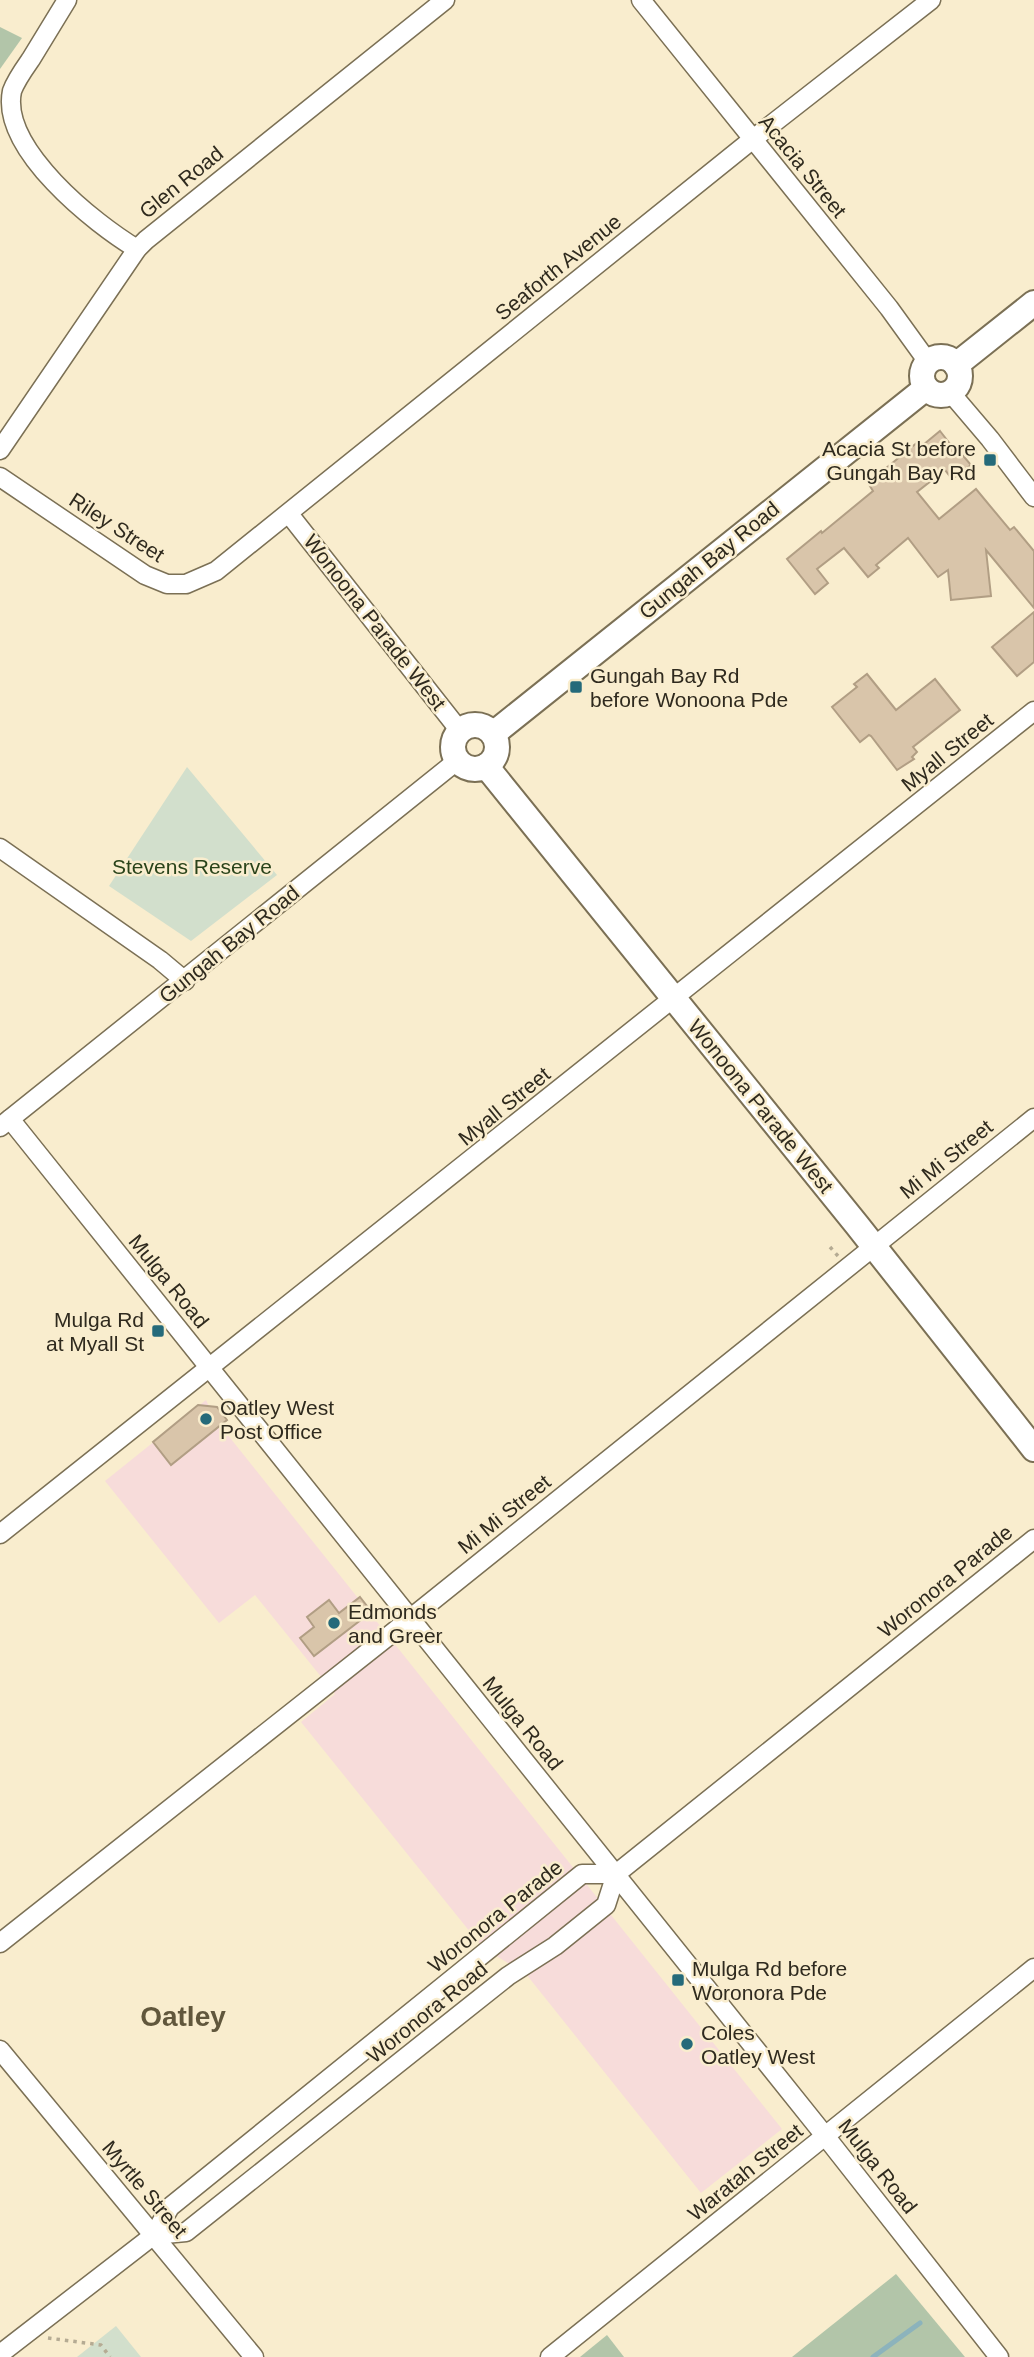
<svg xmlns="http://www.w3.org/2000/svg" width="1034" height="2357" font-family="Arial,sans-serif">
<style>
.commercial{fill:#f7dcda}
.green{fill:#d2dfcc}
.forest{fill:#b2c5a9}
.lines{fill:none;stroke-linecap:round;stroke-linejoin:round}
.stream{stroke:#8cb3bc;stroke-width:5}
.building{fill:#d9c5aa;stroke:#b19e84;stroke-width:2}
.street-casing{stroke:#7b7055;stroke-width:21}
.secondary-casing{stroke:#7b7055;stroke-width:28}
.path{stroke:#b5ab93;stroke-width:3.5;stroke-dasharray:3.5 5;stroke-linecap:butt}
.street{stroke:#fff;stroke-width:18}
.secondary{stroke:#fff;stroke-width:24}
.poi-dot{fill:#256a7a;stroke:#f9edce;stroke-width:2.5}
.labels{text-anchor:middle;dominant-baseline:central;stroke-width:5;stroke-linejoin:round;paint-order:stroke}
.street-label{font-size:21px;fill:#2f2a1e;stroke:#f9edce}
.poi-label{font-size:21px;fill:#2f2a1e;stroke:#f9edce;text-anchor:start}
.park-label{font-size:21px;fill:#29431a;stroke:#f9edce}
.district-label{font-size:28px;font-weight:bold;fill:#61573c;stroke:#f9edce}
</style>
<rect width="100%" height="100%" fill="#f9edce"/>
<!-- commercial -->
<polygon class="commercial" points="206,1400 215,1419 782,2129 701,2193 526,1974 483,1948 301,1722 335,1694 255,1595 219,1623 105,1481"/>
<!-- green -->
<g class="green">
<polygon points="187,767 277,875 191,941 109,886"/>
<polygon points="116,2326 141,2357 77,2357"/>
</g>
<!-- forest -->
<g class="forest">
<polygon points="0,27 22,38 0,69"/>
<polygon points="896,2274 965,2357 792,2357"/>
<polygon points="607,2335 624,2357 580,2357"/>
</g>
<g class="lines">
<!-- stream -->
<polyline class="stream" points="873,2357 920,2323"/>
</g>
<!-- building -->
<g class="building">
<polygon points="940,431 958,454 960,452 971,465 952,479 945,470 917,492 939,519 976,489 1010,530 1014,527 1034,551 1034,608 986,550 991,596 951,600 948,570 938,577 908,538 876,565 879,568 868,577 844,548 817,569 828,583 815,594 787,559 821,531 822,533 873,491 868,483 919,441 923,445"/>
<polygon points="1034,612 1034,662 1017,676 992,647"/>
<polygon points="867,674 896,710 935,679 960,710 913,747 917,752 912,757 914,759 897,770 871,736 869,735 860,742 832,707 857,687 854,684"/>
<polygon points="198,1405 217,1407 227,1420 171,1465 153,1442"/>
<polygon points="360,1597 367,1606 366,1616 314,1656 300,1638 314,1627 307,1617 329,1600 339,1613"/>
</g>
<g class="lines">
<defs>
<g id="street">
<path d="M67 0C55 20 43 39 31 59 24 69 16 80 12 91 0 149 95 224 137 249"/>
<polyline points="641,0 889,308 928,362"/>
<polyline points="950,392 990,439 1034,497"/>
<polyline points="0,450 137,249 146,240 445,0"/>
<polyline points="0,477 145,575 167,584 186,584 216,571 753,139 931,0"/>
<polyline points="289,514 460,731"/>
<polyline points="0,848 160,960 185,981"/>
<polyline points="10,1119 826,2137 999,2357"/>
<polyline points="0,1127 458,760"/>
<polyline points="0,1534 1034,711"/>
<polyline points="0,1943 391,1634 1034,1118"/>
<polyline points="0,2050 254,2357"/>
<polyline points="154,2235 186,2232 508,1976 555,1946 606,1905 616,1874"/>
<polyline points="0,2354 154,2235 170,2207 582,1874 616,1874 1034,1539"/>
<polyline points="550,2357 1034,1968"/>
</g>
<g id="secondary">
<circle cx="941" cy="376" r="19"/>
<polyline points="956,365 1034,303"/>
<circle cx="475" cy="747" r="22"/>
<polyline points="493,734 926,388"/>
<polyline points="486,766 857,1225 1034,1449"/>
</g>
</defs>
<!-- street casing -->
<use href="#street" class="street-casing"/>
<!-- secondary casing -->
<use href="#secondary" class="secondary-casing"/>
<!-- path -->
<g class="path">
<polyline points="830,1247 838,1256"/>
<polyline points="48,2338 101,2345 110,2357"/>
</g>
<!-- street -->
<use href="#street" class="street"/>
<!-- secondary -->
<use href="#secondary" class="secondary"/>
</g>
<!-- markers -->
<g class="poi-dot">
<rect x="983" y="453" width="14" height="14" rx="3.5"/>
<rect x="569" y="680" width="14" height="14" rx="3.5"/>
<rect x="151" y="1324" width="14" height="14" rx="3.5"/>
<circle cx="206" cy="1419" r="7"/>
<circle cx="334" cy="1623" r="7"/>
<rect x="671" y="1973" width="14" height="14" rx="3.5"/>
<circle cx="687" cy="2044" r="7"/>
</g>
<g class="labels">
<!-- street labels -->
<g class="street-label">
<text transform="translate(803 166) rotate(51)">Acacia Street</text>
<text transform="translate(181 182) rotate(-39)">Glen Road</text>
<text transform="translate(558 267) rotate(-39)">Seaforth Avenue</text>
<text transform="translate(117 527) rotate(33)">Riley Street</text>
<text transform="translate(709 560) rotate(-39)">Gungah Bay Road</text>
<text transform="translate(375 622) rotate(52)">Wonoona Parade West</text>
<text transform="translate(947 752) rotate(-39)">Myall Street</text>
<text transform="translate(229 944) rotate(-39)">Gungah Bay Road</text>
<text transform="translate(504 1106) rotate(-39)">Myall Street</text>
<text transform="translate(761 1106) rotate(51)">Wonoona Parade West</text>
<text transform="translate(946 1159) rotate(-39)">Mi Mi Street</text>
<text transform="translate(169 1281) rotate(51)">Mulga Road</text>
<text transform="translate(504 1514) rotate(-39)">Mi Mi Street</text>
<text transform="translate(945 1581) rotate(-39)">Woronora Parade</text>
<text transform="translate(523 1723) rotate(51)">Mulga Road</text>
<text transform="translate(495 1916) rotate(-39)">Woronora Parade</text>
<text transform="translate(427 2012) rotate(-39)">Woronora Road</text>
<text transform="translate(878 2166) rotate(52)">Mulga Road</text>
<text transform="translate(745 2172) rotate(-39)">Waratah Street</text>
<text transform="translate(145 2189) rotate(50)">Myrtle Street</text>
</g>
<!-- poi labels -->
<g class="poi-label">
<text x="976" y="448" text-anchor="end">Acacia St before<tspan x="976" dy="24">Gungah Bay Rd</tspan></text>
<text x="590" y="675">Gungah Bay Rd<tspan x="590" dy="24">before Wonoona Pde</tspan></text>
<text x="144" y="1319" text-anchor="end">Mulga Rd<tspan x="144" dy="24">at Myall St</tspan></text>
<text x="220" y="1407">Oatley West<tspan x="220" dy="24">Post Office</tspan></text>
<text x="348" y="1611">Edmonds<tspan x="348" dy="24">and Greer</tspan></text>
<text x="692" y="1968">Mulga Rd before<tspan x="692" dy="24">Woronora Pde</tspan></text>
<text x="701" y="2032">Coles<tspan x="701" dy="24">Oatley West</tspan></text>
</g>
<!-- park labels -->
<g class="park-label">
<text x="192" y="866">Stevens Reserve</text>
</g>
<!-- district labels -->
<g class="district-label">
<text x="183" y="2016">Oatley</text>
</g>
</g>
</svg>
